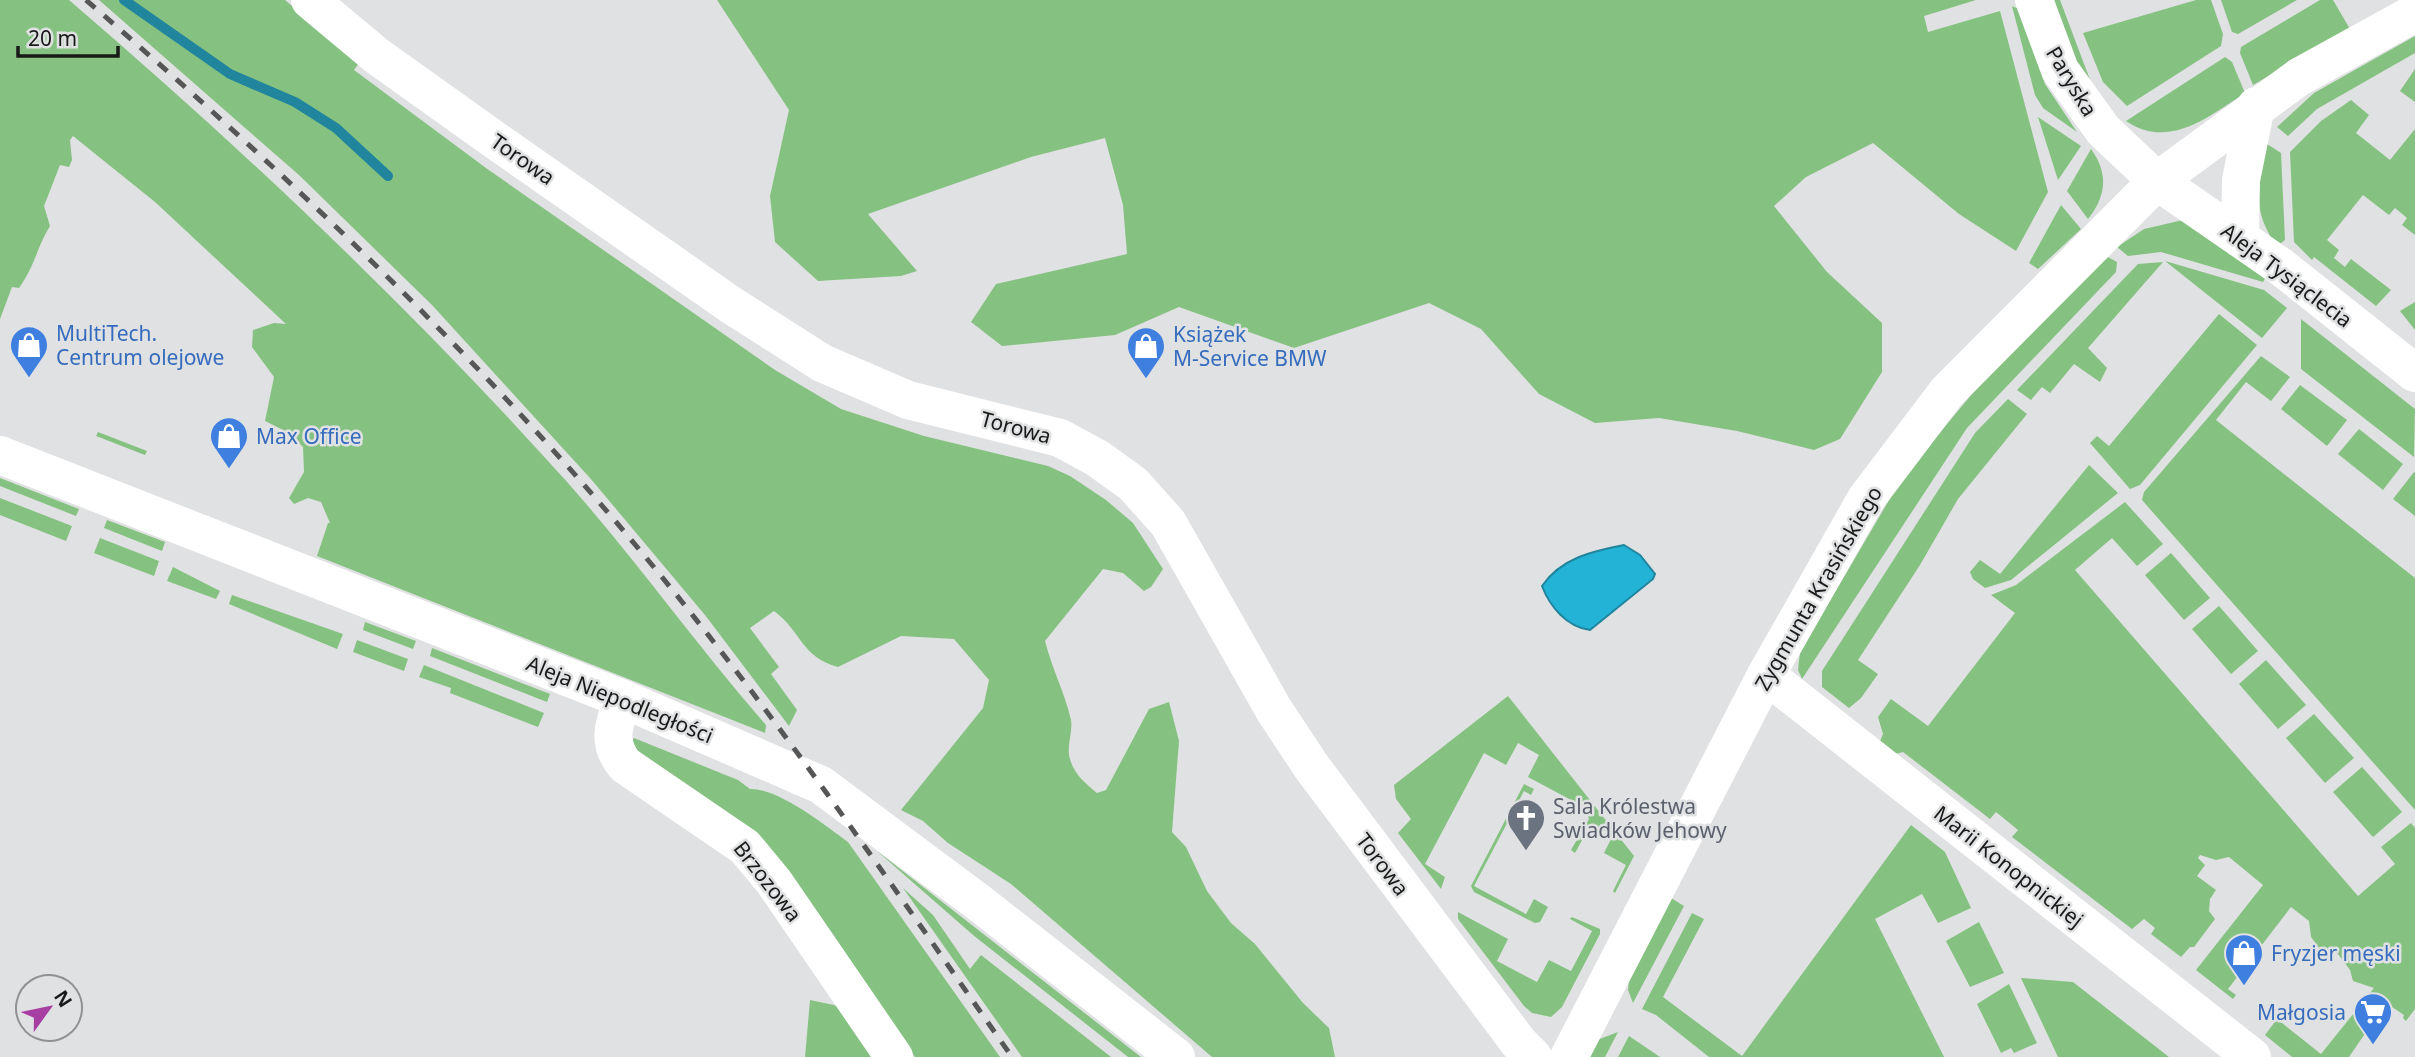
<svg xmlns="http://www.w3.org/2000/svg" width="2415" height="1057" font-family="'Noto Sans',sans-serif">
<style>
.green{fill:#85c281}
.water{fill:#23b3d6;stroke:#20859d;stroke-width:2}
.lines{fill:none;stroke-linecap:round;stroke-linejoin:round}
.stream{stroke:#20859d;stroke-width:10}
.minor{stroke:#fff;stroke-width:38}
.tertiary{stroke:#fff;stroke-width:38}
.rail{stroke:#565656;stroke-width:5;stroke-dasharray:12 12;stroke-linecap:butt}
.labels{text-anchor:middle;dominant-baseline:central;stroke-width:5;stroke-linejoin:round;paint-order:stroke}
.street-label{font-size:21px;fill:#191919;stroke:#e0e1e2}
.shop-label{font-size:21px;fill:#366cbe;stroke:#e0e1e2;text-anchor:start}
.worship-label{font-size:21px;fill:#5b616d;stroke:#e0e1e2;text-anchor:start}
</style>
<rect width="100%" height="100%" fill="#e0e1e2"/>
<!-- green -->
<g class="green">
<path d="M0 0H69C245 151 413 310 568 483 637 561 697 646 766 725L765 733 317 556 328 523H330L321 502 308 498 294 504 289 498 304 472 303 447 287 432 265 421 274 377 252 347 253 330 274 323 286 324 155 202 73 136 70 140 72 160 69 167 60 165 44 206 50 226C36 249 35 266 19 288L12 287 0 319Z"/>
<path d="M99 0H285L359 63 354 70 486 168 775 370 841 409 924 436 1048 466 1070 476 1106 500 1133 523 1163 569 1151 587 1144 591 1123 573 1103 569 1045 641C1052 669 1065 693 1071 720 1073 733 1066 747 1070 759 1074 774 1085 783 1097 793L1106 790 1149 709 1169 702 1179 741 1172 832 1186 847 1207 891 1231 923 1255 944 1303 1003 1329 1028 1335 1057H1212L1011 884 948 843 923 821 901 810 983 708 989 680 954 639 901 636 838 667C801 657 802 632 774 611L750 628 779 667 771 674 797 710 789 726 705 615 590 478 432 305 299 175Z"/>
<polygon points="717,0 1976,0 1924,16 1928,32 2000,11 2048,192 2016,251 1959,214 1873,143 1806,177 1774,206 1827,272 1882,323 1882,372 1840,439 1814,450 1737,431 1659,418 1595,423 1539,394 1481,329 1429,303 1294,348 1179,307 1115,335 1002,346 971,322 996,284 1127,254 1123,205 1105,138 1031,157 868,214 917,271 901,276 818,281 775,242 770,196 789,110"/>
<polygon points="2050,0 2060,0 2092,85 2073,58"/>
<polygon points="2196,0 2211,0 2223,34 2221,46 2127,106 2103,82 2083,33"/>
<polygon points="2221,0 2297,0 2238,34 2232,32"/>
<polygon points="2320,0 2333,0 2350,29 2253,85 2240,53 2241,47"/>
<polygon points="2012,6 2019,9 2045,84 2077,132 2043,108 2035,95"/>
<polygon points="2415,36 2415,53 2317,109 2288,136 2277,127 2314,93"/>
<path d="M2225 57 2232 62 2245 93C2208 117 2169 150 2126 121Z"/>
<polygon points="2415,69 2415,102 2400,91"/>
<polygon points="2351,100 2369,115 2356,133 2390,160 2415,129 2415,235 2402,225 2407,218 2395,208 2389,215 2363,195 2327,240 2339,250 2334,258 2345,267 2351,259 2391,290 2376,306 2314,257 2312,260 2294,242 2290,152 2321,121"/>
<polygon points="2038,117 2081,146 2058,180"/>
<path d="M2267 144 2281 153 2285 240 2277 246C2250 209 2259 185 2267 144Z"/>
<path d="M2091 149C2109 174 2106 196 2088 219L2067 191Z"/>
<polygon points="2061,205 2081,229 2038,269 2029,263"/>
<polygon points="2183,220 2266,277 2263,282 2161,252 2128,256 2117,247 2144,229"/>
<polygon points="2106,256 2117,262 2116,272 1967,428 1802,679 1798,670 1800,652 1902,478 1972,394"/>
<polygon points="2165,261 2264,290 2287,308 2262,338"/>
<polygon points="2163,262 2088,348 2107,368 2100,382 2074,364 2050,393 2042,387 2031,400 2017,390 2138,264"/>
<polygon points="2415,302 2415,330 2400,311"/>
<polygon points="2219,314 2257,345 2140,485 2130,489 2090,443 2097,436 2109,446"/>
<polygon points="2301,319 2415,409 2414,457 2301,369"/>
<polygon points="2261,356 2290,377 2271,401 2246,382 2216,420 2415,578 2415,810 2142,500 2144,492"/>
<polygon points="2300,385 2347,420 2327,446 2281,409"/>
<polygon points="2008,399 2027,414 1958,499 1920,565 1858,660 1878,674 1861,698 1849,708 1822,687 1822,671 1975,433"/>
<polygon points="2359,429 2403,464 2383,490 2338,454"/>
<polygon points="98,432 147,451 145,455 96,436"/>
<polygon points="2089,465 2118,493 2011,580 1985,588 1973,579 1970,572 1980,560 2000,574"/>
<polygon points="2414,472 2415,473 2415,516 2393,499"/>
<polygon points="0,478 79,509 76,516 0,486"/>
<polygon points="0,498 72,526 66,541 0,515"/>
<polygon points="2125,502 2163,544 2137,566 2112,538 2075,570 2358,896 2395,864 2381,847 2411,823 2415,828 2415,1009 2406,1021 2403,1018 2404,1015 2386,1003 2349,1057 2292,1057 2265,1035 2277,1019 2321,1054 2374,988 2353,981 2350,970 2335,950 2320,949 2311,937 2309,921 2291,907 2228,989 2236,995 2233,999 2196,970 2263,885 2229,857 2216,860 2200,855 2198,858 2205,865 2197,876 2216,890 2210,899 2209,911 2215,919 2194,947 2190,947 2181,957 2151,934 2155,928 2144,919 2132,929 2012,837 2018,830 1996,812 1990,819 1903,752 1895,754 1879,744 1883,734 1878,717 1891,699 1928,726 2015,613 1991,595 2016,585"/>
<polygon points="107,520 165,542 162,551 104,528"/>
<polygon points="100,538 159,561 154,576 94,553"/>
<polygon points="2171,553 2210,598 2184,620 2145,575"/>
<polygon points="173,567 220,591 216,599 167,581"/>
<polygon points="232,595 343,634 337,649 229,604"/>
<polygon points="2219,606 2258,651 2231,674 2192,629"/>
<polygon points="365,622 416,641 413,649 363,630"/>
<polygon points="357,640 408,659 404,671 353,652"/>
<polygon points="432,648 550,694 547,702 430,656"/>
<polygon points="2266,660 2306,705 2278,729 2239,684"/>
<polygon points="424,665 544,713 538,727 450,693 451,688 419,677"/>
<polygon points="1508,696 1634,856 1615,893 1613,891 1626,865 1604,853 1613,835 1591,824 1575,853 1571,850 1589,819 1586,808 1528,777 1539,755 1518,743 1506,765 1484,753 1425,864 1445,877 1441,889 1398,833 1411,819 1396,799 1394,785"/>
<polygon points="2314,714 2354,758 2325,783 2286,738"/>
<path d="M634 738 738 780 750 789C778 788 825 825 848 842L1000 1057H915L888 1021 659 778 631 742Z"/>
<polygon points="2362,767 2402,812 2373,837 2333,792"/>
<polygon points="1524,784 1534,789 1531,795 1524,791 1474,886 1526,914 1534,899 1548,907 1540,922 1535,923 1474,892 1471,886"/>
<polygon points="1911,825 1945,852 1971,908 1938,923 1922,894 1875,919 1944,1057 1709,1057 1656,1015 1642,1009 1692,913 1704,919 1663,997 1742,1056"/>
<polygon points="877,851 1141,1057 1128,1057 973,935"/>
<polygon points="903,888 933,915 970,969 981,955 1111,1057 1022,1057"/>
<polygon points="1671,898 1684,906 1633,1003 1628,990 1629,980"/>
<polygon points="1458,912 1508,939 1497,961 1537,982 1549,960 1571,971 1592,931 1570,919 1572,917 1600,929 1600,934 1562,1007 1551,1017 1532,1013 1524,1006 1458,919"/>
<polygon points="1979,922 2004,973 1970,987 1946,941"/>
<polygon points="2021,978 2073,982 2169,1057 2058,1057"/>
<polygon points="2009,984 2037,1043 2014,1053 2011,1048 2001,1053 1977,1004"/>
<polygon points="810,1000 867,1012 902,1057 805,1057"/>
<polygon points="1618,1032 1605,1057 1588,1057 1597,1040"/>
<polygon points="1629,1036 1660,1057 1618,1057"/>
</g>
<!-- water -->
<path class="water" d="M1624 545 1640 555 1655 574 1653 579 1590 630C1567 627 1550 607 1542 586 1561 558 1593 551 1624 545Z"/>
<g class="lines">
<!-- stream -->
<polyline class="stream" points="124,0 230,74 295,102 336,128 388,176"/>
<!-- minor -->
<g class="minor">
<polyline points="310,0 377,56 499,143 731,305 822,363 908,400 1060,438 1097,458 1133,484 1168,523 1274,710 1311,766 1519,1043 1533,1057"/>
<polyline points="2034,0 2060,70 2103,130 2157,181 2280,266 2415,373"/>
<polyline points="2240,238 2241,180 2256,106"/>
<polyline points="1766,675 2252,1057"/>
<path d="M623 699C614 725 606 742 625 765L745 847 774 882 894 1057"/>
</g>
<!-- tertiary -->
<g class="tertiary">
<polyline points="0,455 623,699 821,785 978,902 1176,1057"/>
<polyline points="1569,1057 1766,675 1866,499 1947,392 2157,181 2299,77 2415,13"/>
</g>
<!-- rail -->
<path class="rail" d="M86 0C285 172 475 352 643 554 776 714 893 887 1012 1057"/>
</g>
<!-- icons -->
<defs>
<symbol id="shop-pin" viewBox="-11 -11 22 30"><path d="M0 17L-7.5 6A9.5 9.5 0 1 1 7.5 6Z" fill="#3f7fe0" stroke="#e0e1e2"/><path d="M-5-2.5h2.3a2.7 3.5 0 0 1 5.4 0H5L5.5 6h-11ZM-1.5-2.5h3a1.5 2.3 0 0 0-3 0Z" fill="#fff"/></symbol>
<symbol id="church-pin" viewBox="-11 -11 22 30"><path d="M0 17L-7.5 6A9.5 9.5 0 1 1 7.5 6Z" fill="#6b7280" stroke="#e0e1e2"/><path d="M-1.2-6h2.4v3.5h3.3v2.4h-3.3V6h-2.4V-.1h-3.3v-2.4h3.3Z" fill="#fff"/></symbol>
<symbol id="supermarket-pin" viewBox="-11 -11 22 30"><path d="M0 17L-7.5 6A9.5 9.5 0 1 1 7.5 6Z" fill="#3f7fe0" stroke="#e0e1e2"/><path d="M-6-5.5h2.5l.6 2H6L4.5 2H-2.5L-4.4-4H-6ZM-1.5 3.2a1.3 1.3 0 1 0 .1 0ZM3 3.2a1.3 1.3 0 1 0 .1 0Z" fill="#fff"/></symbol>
</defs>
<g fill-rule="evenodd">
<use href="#shop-pin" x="7" y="323" width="44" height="60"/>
<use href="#shop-pin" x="1124" y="324" width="44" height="60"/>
<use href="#shop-pin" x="207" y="414" width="44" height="60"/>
<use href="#church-pin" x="1504" y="796" width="44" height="60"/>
<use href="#shop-pin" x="2222" y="931" width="44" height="60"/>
<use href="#supermarket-pin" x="2351" y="990" width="44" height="60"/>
</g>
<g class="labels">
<!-- street labels -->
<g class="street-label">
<text transform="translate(2072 81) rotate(59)">Paryska</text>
<text transform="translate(523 159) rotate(35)">Torowa</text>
<text transform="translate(2287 275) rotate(37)">Aleja Tysiąclecia</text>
<text transform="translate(1016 427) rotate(15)">Torowa</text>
<text transform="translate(1818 588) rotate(-60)">Zygmunta Krasińskiego</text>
<text transform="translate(620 699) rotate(22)">Aleja Niepodległości</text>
<text transform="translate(1383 864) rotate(53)">Torowa</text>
<text transform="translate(2009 866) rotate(38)">Marii Konopnickiej</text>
<text transform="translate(768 881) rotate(52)">Brzozowa</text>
</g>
<!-- shop labels -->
<g class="shop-label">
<text x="56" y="333">MultiTech.<tspan x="56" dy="24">Centrum olejowe</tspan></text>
<text x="1173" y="334">Książek<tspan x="1173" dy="24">M-Service BMW</tspan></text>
<text x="256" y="436">Max Office</text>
<text x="2271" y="953">Fryzjer męski</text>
<text x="2346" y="1012" text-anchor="end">Małgosia</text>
</g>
<!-- worship labels -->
<g class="worship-label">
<text x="1553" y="806">Sala Królestwa<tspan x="1553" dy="24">Swiadków Jehowy</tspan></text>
</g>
</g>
<!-- north arrow -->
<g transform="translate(49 1008) rotate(57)"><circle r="33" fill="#e0e1e2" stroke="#909192" stroke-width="2"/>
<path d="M0-5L12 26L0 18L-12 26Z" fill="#a73fa3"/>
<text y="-10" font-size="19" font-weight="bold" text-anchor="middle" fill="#191919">N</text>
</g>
<!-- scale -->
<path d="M18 46v10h100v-10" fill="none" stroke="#191919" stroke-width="3.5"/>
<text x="28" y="46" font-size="21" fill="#191919" stroke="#e0e1e2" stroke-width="5" paint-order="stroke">20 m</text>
</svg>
